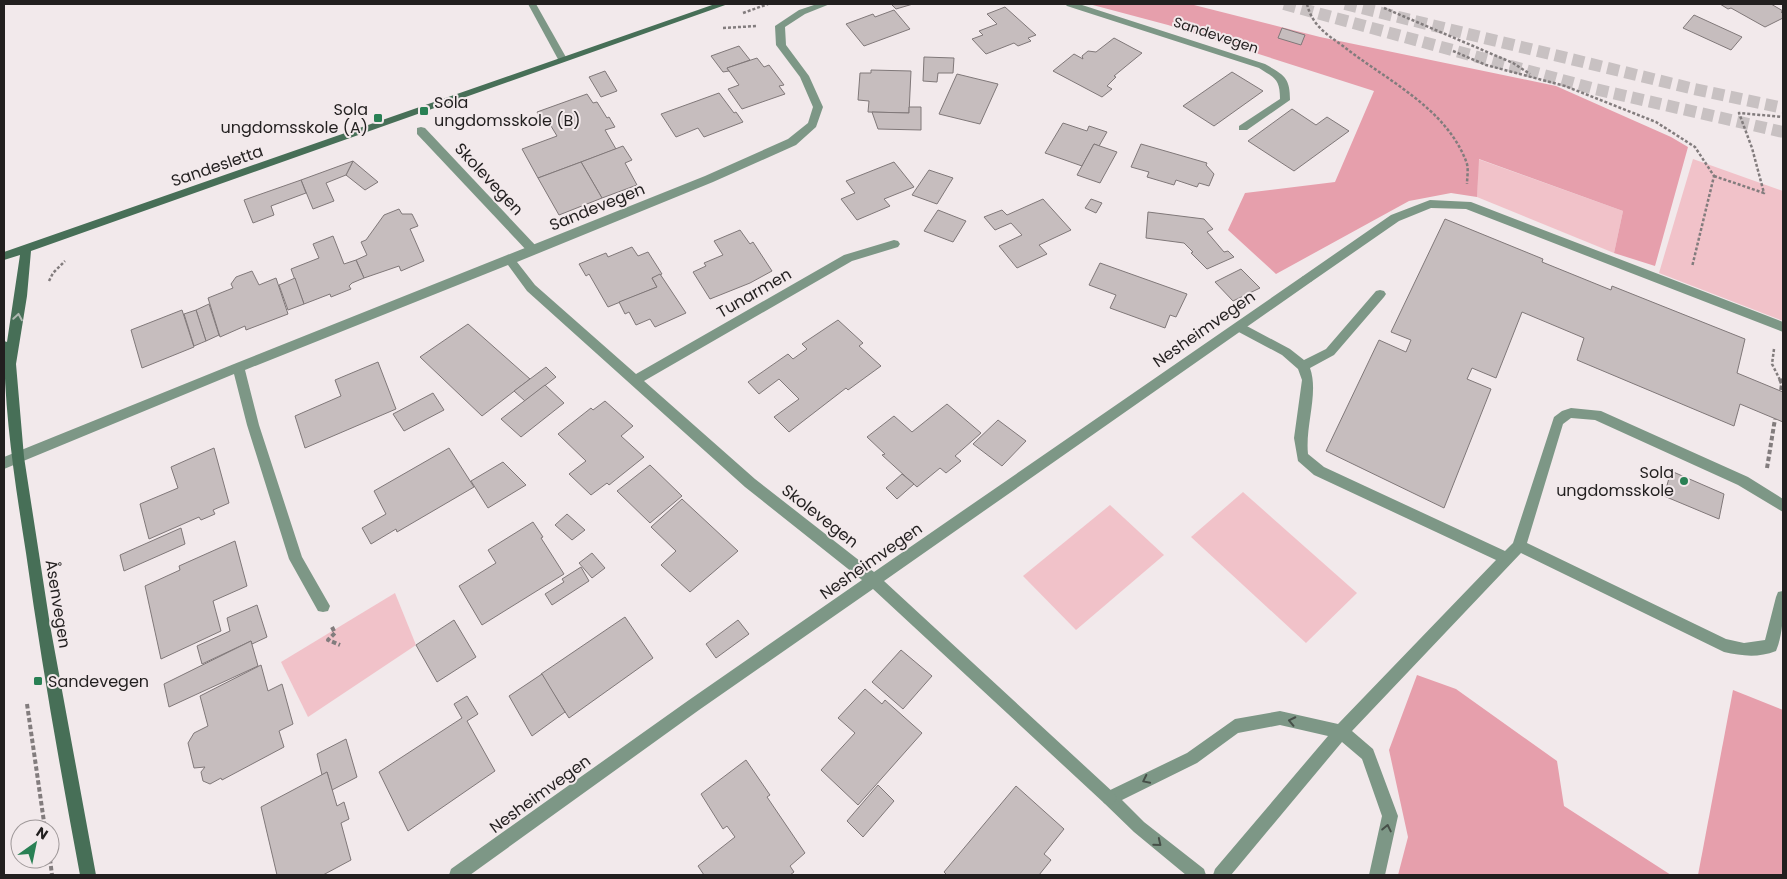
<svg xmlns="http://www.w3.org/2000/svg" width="1787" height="879" font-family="Poppins,sans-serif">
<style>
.green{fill:#f1c2c9}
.forest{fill:#e69fac}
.building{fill:#c6bdbe;stroke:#807879}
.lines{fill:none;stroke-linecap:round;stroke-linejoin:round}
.highway-tunnel{stroke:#c8c1c2;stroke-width:12;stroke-dasharray:12 6;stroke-linecap:butt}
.path-far1{stroke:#827c7d;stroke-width:2.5;stroke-dasharray:3 2;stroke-linecap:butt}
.path{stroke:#827c7d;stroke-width:4;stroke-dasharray:4.5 2.5;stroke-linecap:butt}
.lane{fill:#7d9786;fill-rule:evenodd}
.street{fill:#7d9786;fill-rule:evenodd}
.secondary{fill:#476f57;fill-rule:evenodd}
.oneway{stroke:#aeb8b0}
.oneway2{stroke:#464f48}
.poi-dot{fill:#298054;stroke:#f2e9eb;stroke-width:2}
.labels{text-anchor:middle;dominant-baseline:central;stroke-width:4;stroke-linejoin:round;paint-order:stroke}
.far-street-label{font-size:14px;fill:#221f1f;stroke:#f2e9eb}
.poi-label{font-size:16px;fill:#221f1f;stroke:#f2e9eb;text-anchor:start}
.street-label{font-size:16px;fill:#221f1f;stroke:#f2e9eb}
</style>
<rect width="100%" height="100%" fill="#f2e9eb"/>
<!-- green -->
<g class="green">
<polygon points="1478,159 1623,211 1614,253 1477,197"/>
<polygon points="1693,159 1783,191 1783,321 1659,273"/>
<polygon points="1243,492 1357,593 1306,643 1191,537"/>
<polygon points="1110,505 1164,555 1076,630 1023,576"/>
<polygon points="395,593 416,645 308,717 281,662"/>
</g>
<!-- forest -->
<g class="forest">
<polygon points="1089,4 1190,4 1320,37 1556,86 1671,137 1688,147 1655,266 1614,253 1623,211 1479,159 1477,197 1451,193 1409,201 1276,274 1228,230 1245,193 1335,182 1374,91 1168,25"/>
<polygon points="1417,675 1456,689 1557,761 1564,806 1671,875 1398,875 1408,837 1389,750"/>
<polygon points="1733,690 1783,710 1783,875 1698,875"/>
</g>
<!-- building -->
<g class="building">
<polygon points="891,4 913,4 896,9"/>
<polygon points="1720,4 1771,4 1783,11 1781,12 1783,14 1783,18 1765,27 1731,8 1728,9"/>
<polygon points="1005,7 1036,35 1028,38 1031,41 1018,46 1014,43 986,54 972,39 983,35 979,31 997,24 987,14"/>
<polygon points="894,10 910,29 864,46 846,24 873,14 875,17"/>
<polygon points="1694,15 1742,37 1731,50 1683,28"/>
<polygon points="1282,28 1305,35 1301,45 1278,38"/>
<polygon points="1114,38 1142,53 1114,76 1116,77 1107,86 1112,89 1102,97 1053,71 1074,54 1083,59 1082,56 1088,51 1096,52"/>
<polygon points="739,46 750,60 727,68 729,71 723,72 711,56"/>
<polygon points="924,57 954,58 953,73 938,73 937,82 923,81"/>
<polygon points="757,58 764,67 769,65 784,85 779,86 785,94 742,109 728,89 739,85 727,68"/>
<polygon points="871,70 911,71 909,113 868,112 869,101 858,100 860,73 871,73"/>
<polygon points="605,71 617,91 601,97 589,77"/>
<polygon points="1232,72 1263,91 1214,126 1183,106"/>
<polygon points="957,74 998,84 980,124 939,114"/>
<polygon points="719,93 734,113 736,112 743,122 704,137 698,128 676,137 661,114"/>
<polygon points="587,94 593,103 597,102 607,118 609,117 615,127 605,130 616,149 538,178 522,149 557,136 548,121 543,123 537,112"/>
<polygon points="909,107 921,107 921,130 878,129 872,112 909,113"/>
<polygon points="1292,109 1316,125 1327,117 1349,131 1294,171 1248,141"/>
<polygon points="1063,123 1087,131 1089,126 1107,132 1099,146 1094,144 1082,166 1045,153"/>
<polygon points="1094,144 1117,152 1100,183 1077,175"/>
<polygon points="1141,144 1207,163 1206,165 1214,174 1209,186 1199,183 1197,187 1176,180 1174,185 1147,177 1149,172 1131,167"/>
<polygon points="623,146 632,160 625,163 637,185 602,198 581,162"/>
<polygon points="353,161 378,182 365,190 346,175"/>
<polygon points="353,161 346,175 326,183 334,201 313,209 301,180"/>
<polygon points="581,162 602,198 559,215 538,178"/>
<polygon points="894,162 914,187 884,199 890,206 857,220 841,199 855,193 846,181"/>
<polygon points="929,170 953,178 937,204 912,195"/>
<polygon points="301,180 306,193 271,206 274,215 253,223 244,200"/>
<polygon points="1043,199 1071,230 1039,245 1047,254 1017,268 999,246 1022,235 1011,223 995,230 984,217 1002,210 1007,215"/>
<polygon points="1091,199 1102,203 1096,213 1085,208"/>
<polygon points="399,209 402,214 412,214 418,226 410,229 424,261 401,271 399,266 364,278 356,260 367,255 361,242 366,240 384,215"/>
<polygon points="938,210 966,221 953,242 924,231"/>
<polygon points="1148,212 1204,219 1213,229 1207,232 1224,252 1228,251 1234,257 1207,269 1191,253 1193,252 1184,243 1146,238"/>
<polygon points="1445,219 1543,259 1542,262 1611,290 1612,286 1745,339 1737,373 1783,392 1783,422 1740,404 1734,426 1577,360 1584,338 1522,312 1496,378 1472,368 1467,379 1491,389 1444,508 1326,451 1379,340 1406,352 1411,340 1391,332"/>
<polygon points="740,230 750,244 753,242 772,271 750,283 710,299 693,272 706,266 704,263 723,255 714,241"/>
<polygon points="333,236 344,264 356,260 364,278 352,283 349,286 351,289 331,297 330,294 304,304 291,269 319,258 313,244"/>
<polygon points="632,247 638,256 648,252 662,274 652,278 657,287 608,307 589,274 586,276 579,264 606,253 608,257"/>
<polygon points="1100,263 1187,294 1176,317 1170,315 1165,328 1110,308 1116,295 1089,285"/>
<polygon points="1241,269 1260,288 1233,301 1215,282"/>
<polygon points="252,271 259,285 276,278 288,314 246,330 245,326 220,337 208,298 233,288 231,284 236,277"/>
<polygon points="660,274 686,313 655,327 650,319 636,325 629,312 625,314 619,302 657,287 652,278"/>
<polygon points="295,278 304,304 288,310 279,285"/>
<polygon points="209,304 219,335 206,341 196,310"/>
<polygon points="182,310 194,347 142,368 131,330"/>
<polygon points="196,310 206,341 194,346 184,314"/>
<polygon points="838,320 863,343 859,346 881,366 848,390 846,388 789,432 774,417 799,399 779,379 759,394 748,382 788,354 793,359 807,349 802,344"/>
<polygon points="468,324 530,379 482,416 420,357"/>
<polygon points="378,362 396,409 305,448 295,416 341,396 335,380"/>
<polygon points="546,367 556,377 525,401 514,391"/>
<polygon points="545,385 564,403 521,437 501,419"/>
<polygon points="433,393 444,410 404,431 393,414"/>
<polygon points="605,401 633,426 621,436 644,457 609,485 607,483 591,495 569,474 586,461 558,434 591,408 593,410"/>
<polygon points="947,404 981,433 955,456 961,461 946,473 940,468 917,487 882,455 885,454 867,437 894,416 912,432"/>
<polygon points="998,420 1026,441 1002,466 973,444"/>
<polygon points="214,448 229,503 213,510 215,514 201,520 199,517 149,539 140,504 178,488 171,467"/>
<polygon points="449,448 474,487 397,532 396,529 371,544 362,528 386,514 374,491"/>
<polygon points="503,462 526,485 488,508 471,481"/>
<polygon points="650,465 682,496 650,523 617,491"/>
<polygon points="1671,471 1724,494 1719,519 1664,496"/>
<polygon points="902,474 914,484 897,499 886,488"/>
<polygon points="682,499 738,551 690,592 661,565 676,551 651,527"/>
<polygon points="567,514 585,530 572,540 555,525"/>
<polygon points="533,522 543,537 541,538 564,574 482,625 459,586 496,563 488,550"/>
<polygon points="181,528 185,544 124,571 120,555"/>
<polygon points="235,541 247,586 213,601 221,631 161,659 145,586 180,570 179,566"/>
<polygon points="592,553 605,568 592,578 579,563"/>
<polygon points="581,567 589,581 552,605 545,594 564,582 562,579"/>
<polygon points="257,605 267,637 252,644 251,641 202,664 197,646 230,631 227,618"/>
<polygon points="625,617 653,658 569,718 541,674"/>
<polygon points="454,620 476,657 437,682 416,645"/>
<polygon points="738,620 749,634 716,658 706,644"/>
<polygon points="251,641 258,666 169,707 164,684"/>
<polygon points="901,650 932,676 903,709 872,682"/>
<polygon points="261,665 268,691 282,684 293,724 279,731 284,747 222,780 221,778 210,784 203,781 201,772 205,767 194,768 188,743 194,733 208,726 200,696"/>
<polygon points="542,674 565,712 532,736 509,696"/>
<polygon points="865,689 882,704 885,700 922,733 858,805 821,770 855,733 838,718"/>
<polygon points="467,696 478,714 467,721 495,771 408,831 379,772 462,718 454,704"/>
<polygon points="346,739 357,777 332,790 327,772 322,775 317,754"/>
<polygon points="746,760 770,795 767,797 805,853 790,866 794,872 790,875 704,875 698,866 735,837 727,826 723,829 701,794"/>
<polygon points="327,772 337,806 344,802 349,819 341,823 351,860 323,875 277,875 261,807"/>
<polygon points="878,785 894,801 863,837 847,821"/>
<polygon points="1016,786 1064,829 1044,854 1051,860 1039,875 947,875 944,872"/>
</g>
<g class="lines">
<!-- highway-tunnel -->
<g class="highway-tunnel">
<polyline points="1284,4 1595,89 1783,132"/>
<polyline points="1345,4 1694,89 1783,108"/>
</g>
<!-- path-far1 -->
<g class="path-far1">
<path d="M1307 4C1312 25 1326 34 1343 46 1386 80 1445 107 1466 161 1469 168 1467 177 1467 184"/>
<polyline points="1384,8 1513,63 1530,74"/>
<polyline points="743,13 768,4"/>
<polyline points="723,28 757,26"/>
<polyline points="1453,51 1486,65 1565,86 1656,122 1695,147 1714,176 1692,267"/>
<polyline points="1714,176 1764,193 1752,148 1739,113 1783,117"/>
<polyline points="49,281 53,273 65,261"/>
<polyline points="1774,349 1772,364 1780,380"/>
</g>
<!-- path -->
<g class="path">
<polyline points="1780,379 1782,384 1781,391"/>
<polyline points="1767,468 1775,419"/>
<polyline points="332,627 335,633 328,640 340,645"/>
<polyline points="27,704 45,829"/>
<polyline points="50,859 52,875"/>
</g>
<!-- lane -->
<g class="lane">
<polygon points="528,4 536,4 567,59 565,61 559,61"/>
<polygon points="421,127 425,128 537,247 539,250 537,253 529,253 417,134 417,128"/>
<polygon points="1430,200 1471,202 1783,322 1783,332 1466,209 1431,208 1399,221 1311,282 1303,282 1301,279 1303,276 1391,215"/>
<path d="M1380 290 1384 291 1386 294 1384 297 1334 355 1310 368C1319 393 1305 426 1308 454L1324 467 1505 551 1513 543 1554 417 1562 411 1571 408 1601 411 1748 477 1783 499V512L1738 485 1595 420 1571 418 1563 424 1527 543 1726 639 1744 643 1765 640 1776 597 1778 592 1783 591C1783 611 1784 631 1776 651 1758 658 1742 656 1724 652L1521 553 1352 731 1373 749 1398 816 1385 875H1369L1382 816 1362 759 1342 742 1231 875H1213L1215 869 1328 736 1280 725 1238 733 1197 763 1122 800 1144 822 1204 869 1206 875H1186L1134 832 1104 803 1101 798 1104 793 1187 753 1235 719 1280 711 1338 724 1496 560 1314 475 1298 461 1294 438 1302 380 1298 369 1282 355 1235 330 1233 327 1235 324H1243L1290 349 1304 360 1326 349 1376 291Z"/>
</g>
<!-- street -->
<g class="street">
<polygon points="817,4 830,4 805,14 785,27 786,45 809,76 823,107 816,127 796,145 713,182 517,262 535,285 636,374 844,255 894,240 898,241 900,244 898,247 852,261 644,381 755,479 874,572 1303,276 1311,276 1313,279 1311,282 884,581 1114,793 1117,798 1114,803 1109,806 1104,803 873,589 699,710 470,875 449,875 451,869 689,700 862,580 745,487 527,291 508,265 245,370 259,425 302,557 330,606 328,611 323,612 318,611 289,559 247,425 234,374 4,469 4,457 234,364 705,176 788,139 808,123 813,107 800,77 776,45 775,26 799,10"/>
<path d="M1065 4H1079L1265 64C1284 75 1290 77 1290 100L1247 130H1239V126L1280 99C1280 78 1274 78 1259 68L1067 6Z"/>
</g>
<!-- secondary -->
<path class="secondary" d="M715 4H728L31 251 27 296 16 364 24 457 50 625 96 875H80C60 768 41 661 26 553 15 483 4 412 4 341L7 342 20 255 4 260V252Z"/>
</g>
<!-- one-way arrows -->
<defs><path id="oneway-chevron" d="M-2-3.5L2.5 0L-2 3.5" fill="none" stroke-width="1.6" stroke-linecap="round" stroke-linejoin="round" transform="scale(1.25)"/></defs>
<use class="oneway" href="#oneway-chevron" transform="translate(18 317) rotate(-81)"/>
<g class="oneway2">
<use href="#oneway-chevron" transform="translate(1292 721) rotate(-168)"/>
<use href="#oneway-chevron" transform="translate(1146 780) rotate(154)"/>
<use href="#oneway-chevron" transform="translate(1387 828) rotate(-78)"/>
<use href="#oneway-chevron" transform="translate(1158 843) rotate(39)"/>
</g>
<!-- markers -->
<g class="poi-dot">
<rect x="419" y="106" width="10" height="10" rx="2.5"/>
<rect x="373" y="113" width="10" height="10" rx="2.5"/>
<circle cx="1684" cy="481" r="5"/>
<rect x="33" y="676" width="10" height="10" rx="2.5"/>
</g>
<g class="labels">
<!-- far-street labels -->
<g class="far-street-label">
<text transform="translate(1216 35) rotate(18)">Sandevegen</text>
</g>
<!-- poi labels -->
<g class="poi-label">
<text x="434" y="102">Sola<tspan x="434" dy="18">ungdomsskole (B)</tspan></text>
<text x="368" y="109" text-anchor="end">Sola<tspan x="368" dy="18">ungdomsskole (A)</tspan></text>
<text x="1674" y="472" text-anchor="end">Sola<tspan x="1674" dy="18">ungdomsskole</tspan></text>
<text x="48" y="681">Sandevegen</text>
</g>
<!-- street labels -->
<g class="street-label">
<text transform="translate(217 166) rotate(-19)">Sandesletta</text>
<text transform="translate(489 179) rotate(47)">Skolevegen</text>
<text transform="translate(597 207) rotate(-22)">Sandevegen</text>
<text transform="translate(754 293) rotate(-30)">Tunarmen</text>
<text transform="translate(1204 329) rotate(-35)">Nesheimvegen</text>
<text transform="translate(820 516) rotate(38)">Skolevegen</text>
<text transform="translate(871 561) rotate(-35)">Nesheimvegen</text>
<text transform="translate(58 604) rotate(81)">Åsenvegen</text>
<text transform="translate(540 794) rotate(-36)">Nesheimvegen</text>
</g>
</g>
<!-- border -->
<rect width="1787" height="879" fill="none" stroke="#221f1f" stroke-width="10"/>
<!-- north arrow -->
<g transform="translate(35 844) rotate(33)"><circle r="24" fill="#f2e9eb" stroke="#9f9899"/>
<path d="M0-4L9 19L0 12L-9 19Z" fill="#298054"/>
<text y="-8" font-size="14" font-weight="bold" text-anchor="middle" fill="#221f1f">N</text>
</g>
</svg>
